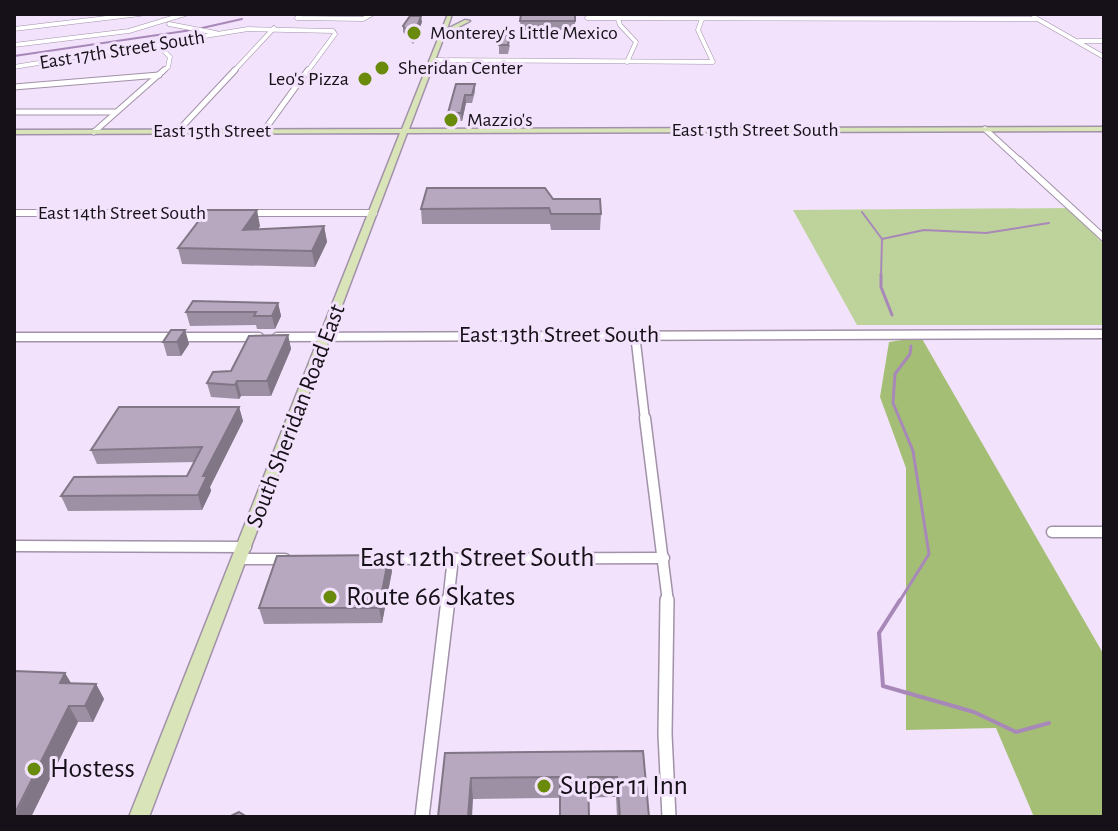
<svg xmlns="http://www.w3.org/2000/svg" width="1118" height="831" font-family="'Alegreya Sans',sans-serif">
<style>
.green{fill:#bed39b}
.forest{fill:#a4bf75}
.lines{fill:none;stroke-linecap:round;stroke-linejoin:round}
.stream-far2{stroke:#a888b9;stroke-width:2}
.stream-far1{stroke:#a888b9;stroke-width:3}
.stream{stroke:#a888b9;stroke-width:4}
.street-far5-casing{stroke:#a192a9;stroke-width:5}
.street-far4-casing{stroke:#a192a9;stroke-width:7}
.street-far3-casing{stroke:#a192a9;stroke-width:8}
.street-far2-casing{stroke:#a192a9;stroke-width:11}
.street-far1-casing{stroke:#a192a9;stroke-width:13}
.street-casing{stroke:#a192a9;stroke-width:16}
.secondary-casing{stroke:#a192a9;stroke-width:3}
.street-far5{stroke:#fff;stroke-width:4}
.street-far4{stroke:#fff;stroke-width:5}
.street-far3{stroke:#fff;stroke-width:6}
.street-far2{stroke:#fff;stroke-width:8}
.street-far1{stroke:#fff;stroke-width:10}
.street{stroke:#fff;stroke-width:13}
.secondary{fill:#d9e4b8;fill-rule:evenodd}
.wall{fill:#9d90a4}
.shaded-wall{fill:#807686}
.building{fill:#b7a8bf;stroke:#807686;stroke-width:2}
.poi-dot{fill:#698a0b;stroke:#f2e2fb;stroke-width:3}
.labels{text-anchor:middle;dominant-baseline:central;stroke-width:6;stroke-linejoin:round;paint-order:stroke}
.far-poi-label{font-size:20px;fill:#161119;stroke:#f2e2fb;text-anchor:start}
.far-street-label{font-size:20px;fill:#161119;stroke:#f2e2fb}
.street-label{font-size:24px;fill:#161119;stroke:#f2e2fb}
.near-street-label{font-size:28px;fill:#161119;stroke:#f2e2fb}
.near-poi-label{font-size:28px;fill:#161119;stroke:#f2e2fb;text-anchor:start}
</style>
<rect width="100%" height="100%" fill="#f2e2fb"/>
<!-- green -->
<polygon class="green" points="1068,208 1104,244 1104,325 857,325 793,210"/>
<!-- forest -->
<polygon class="forest" points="921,337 1104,655 1104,817 1034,817 996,728 906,730 906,468 880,397 889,342"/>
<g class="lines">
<!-- stream-far2 -->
<g class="stream-far2">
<polyline points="202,28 242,19"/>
<polyline points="14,56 192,30"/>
<polyline points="862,212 882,239 881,276"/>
<polyline points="882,239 924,230 986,233 1049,223"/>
</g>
<!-- stream-far1 -->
<g class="stream-far1">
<polyline points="881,274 881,287 892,315"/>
<polyline points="899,602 929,554 913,451 893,403 895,374 910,354 911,346"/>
</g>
<!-- stream -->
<polyline class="stream" points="900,600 879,633 883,686 974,712 1016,732 1049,723"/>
<defs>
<g id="street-far5">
<polyline points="301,14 297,18 363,19 372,14"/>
<polyline points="617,16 620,25 636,42 627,62"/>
<polyline points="1034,17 1104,57"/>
<polyline points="587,18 1037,19"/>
<polyline points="169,24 216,33"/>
<polyline points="14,29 140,14"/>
<polyline points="1079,41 1104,41"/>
<polyline points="14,45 129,31 185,14"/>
<polyline points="159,46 170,57 168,67 162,72"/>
<polyline points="432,60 713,62 698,30 702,19"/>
<polyline points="14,67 248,29 333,31 335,34 307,72"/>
<polyline points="233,72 274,28"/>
</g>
<g id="street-far4">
<polyline points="14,87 159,75"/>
<polyline points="14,112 116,112"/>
<polyline points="985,129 1021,162"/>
<polyline points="178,131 235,70"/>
<polyline points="94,132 164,70"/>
<polyline points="263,132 308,70"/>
</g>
<g id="street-far3">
<polyline points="1019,160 1104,238"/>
<polyline points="14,213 214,213"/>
<polyline points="245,213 374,213"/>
</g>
<g id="street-far2">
<polyline points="635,334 645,420"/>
<polyline points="14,337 259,337"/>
<polyline points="277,337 1104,334"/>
</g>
<g id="street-far1">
<polyline points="645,418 668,602"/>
<polyline points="1052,532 1104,532"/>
<polyline points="14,546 246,547"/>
<polyline points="241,559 285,559"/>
<polyline points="379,559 664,558"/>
<polyline points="448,602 453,558"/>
</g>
<g id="street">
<polyline points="667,600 665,734 669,817"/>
<polyline points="422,817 448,600"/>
</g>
<polygon id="secondary" points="448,14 452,14 447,29 465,20 470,21 445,34 409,129 1104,127 1104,131 407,133 149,817 129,817 400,133 14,134 14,130 402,129"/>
</defs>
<!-- street-far5 casing -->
<use href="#street-far5" class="street-far5-casing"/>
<!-- street-far4 casing -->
<use href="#street-far4" class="street-far4-casing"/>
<!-- street-far3 casing -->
<use href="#street-far3" class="street-far3-casing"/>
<!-- street-far2 casing -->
<use href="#street-far2" class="street-far2-casing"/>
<!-- street-far1 casing -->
<use href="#street-far1" class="street-far1-casing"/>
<!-- street casing -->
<use href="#street" class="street-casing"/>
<!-- secondary casing -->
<use href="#secondary" class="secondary-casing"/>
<!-- street-far5 -->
<use href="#street-far5" class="street-far5"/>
<!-- street-far4 -->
<use href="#street-far4" class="street-far4"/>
<!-- street-far3 -->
<use href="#street-far3" class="street-far3"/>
<!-- street-far2 -->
<use href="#street-far2" class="street-far2"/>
<!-- street-far1 -->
<use href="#street-far1" class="street-far1"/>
<!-- street -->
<use href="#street" class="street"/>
<!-- secondary -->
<use href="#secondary" class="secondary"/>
</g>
<!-- wall -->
<g class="wall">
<polygon points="575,14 575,30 521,30 520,21"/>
<polygon points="422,22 413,44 403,32 403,26"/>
<polygon points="499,45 510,45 508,54 499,54"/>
<polygon points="475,84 475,92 472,103 466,103 462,121 448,121 448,113"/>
<polygon points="553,199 601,214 600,230 551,230 550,224 422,224 421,209"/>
<polygon points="260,226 258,229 324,226 327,242 315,267 182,264 178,248"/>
<polygon points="278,303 281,316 275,329 257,329 256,325 190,326 186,312"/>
<polygon points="185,330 189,344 181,356 167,356 163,342"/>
<polygon points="288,335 291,349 271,396 241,396 239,399 211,397 207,383 231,371"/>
<polygon points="239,407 243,421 210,487 211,491 202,510 68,511 61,496 187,476 195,462 97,464 91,450"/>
<polygon points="392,571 382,623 264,624 259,608"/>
<polygon points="65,673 71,684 96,684 104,699 93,722 78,722 31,817"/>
<polygon points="643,751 649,817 617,817 616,797 473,799 445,753"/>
</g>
<!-- shaded-wall -->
<g class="shaded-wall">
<polygon points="421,16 422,22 413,44 413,38"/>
<polygon points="465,95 466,103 462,121 461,113"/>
<polygon points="257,210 260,226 247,246 243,230"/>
<polygon points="324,226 327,242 315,267 312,251"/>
<polygon points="278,303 281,316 275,329 272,316"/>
<polygon points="185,330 189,344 181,356 177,342"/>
<polygon points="288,335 291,349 271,396 267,381"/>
<polygon points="237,381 241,396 239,399 235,385"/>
<polygon points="239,407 243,421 210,487 211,491 202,510 198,495 203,476"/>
<polygon points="389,555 392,571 382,623 379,608"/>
<polygon points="65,673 74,688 60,683"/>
<polygon points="96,684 104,699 93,722 85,706"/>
<polygon points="69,706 78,722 31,817 14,817"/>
<polygon points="471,778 473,799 472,817 468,817"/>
</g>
<!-- building -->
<g class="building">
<polygon points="521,14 575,14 575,21 520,21"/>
<polygon points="410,16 421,16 413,38 403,26"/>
<polygon points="500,36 510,36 508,45 499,45"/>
<polygon points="456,84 475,84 472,95 465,95 461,113 448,113"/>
<polygon points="427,188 545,188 553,199 600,199 601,214 551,214 549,208 421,209"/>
<polygon points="207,210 257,210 243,230 324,226 312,251 178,248"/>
<polygon points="193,301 278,303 272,316 254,316 256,312 186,312"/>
<polygon points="171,330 185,330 177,342 163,342"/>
<polygon points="288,335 267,381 237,381 235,385 207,383 213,372 231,371 249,336"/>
<polygon points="119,407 239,407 203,476 207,476 198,495 61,496 74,477 187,476 202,447 91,450"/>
<polygon points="389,555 379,608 259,608 277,556"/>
<polygon points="14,671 65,673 60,683 96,684 85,706 69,706 14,815"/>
<polygon points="643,751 649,817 620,817 617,777 588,777 589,817 560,817 560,777 471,778 468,817 438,817 445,753"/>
<polygon points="239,812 247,817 229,817"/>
</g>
<!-- markers -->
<g class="poi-dot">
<circle cx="414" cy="33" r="8"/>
<circle cx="382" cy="68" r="8"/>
<circle cx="365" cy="79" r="8"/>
<circle cx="451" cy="120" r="8"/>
<circle cx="330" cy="597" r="8"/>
<circle cx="34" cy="769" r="8"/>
<circle cx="544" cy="786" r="8"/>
</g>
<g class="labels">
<!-- far-poi labels -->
<g class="far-poi-label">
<text x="430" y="33">Monterey's Little Mexico</text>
<text x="398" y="68">Sheridan Center</text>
<text x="349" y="79" text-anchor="end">Leo's Pizza</text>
<text x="467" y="120">Mazzio's</text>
</g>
<!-- far-street labels -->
<g class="far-street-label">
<text transform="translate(122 50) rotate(-9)">East 17th Street South</text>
<text x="755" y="130">East 15th Street South</text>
<text x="212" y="131">East 15th Street</text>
<text x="122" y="213">East 14th Street South</text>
</g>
<!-- street labels -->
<g class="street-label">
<text x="559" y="335">East 13th Street South</text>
<text transform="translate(296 416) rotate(-69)">South Sheridan Road East</text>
</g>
<!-- near-street labels -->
<g class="near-street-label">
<text x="477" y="558">East 12th Street South</text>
</g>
<!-- near-poi labels -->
<g class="near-poi-label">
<text x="346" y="597">Route 66 Skates</text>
<text x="50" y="769">Hostess</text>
<text x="560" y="786">Super 11 Inn</text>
</g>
</g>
<!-- border -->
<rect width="1118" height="831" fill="none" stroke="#161119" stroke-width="32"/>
</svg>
